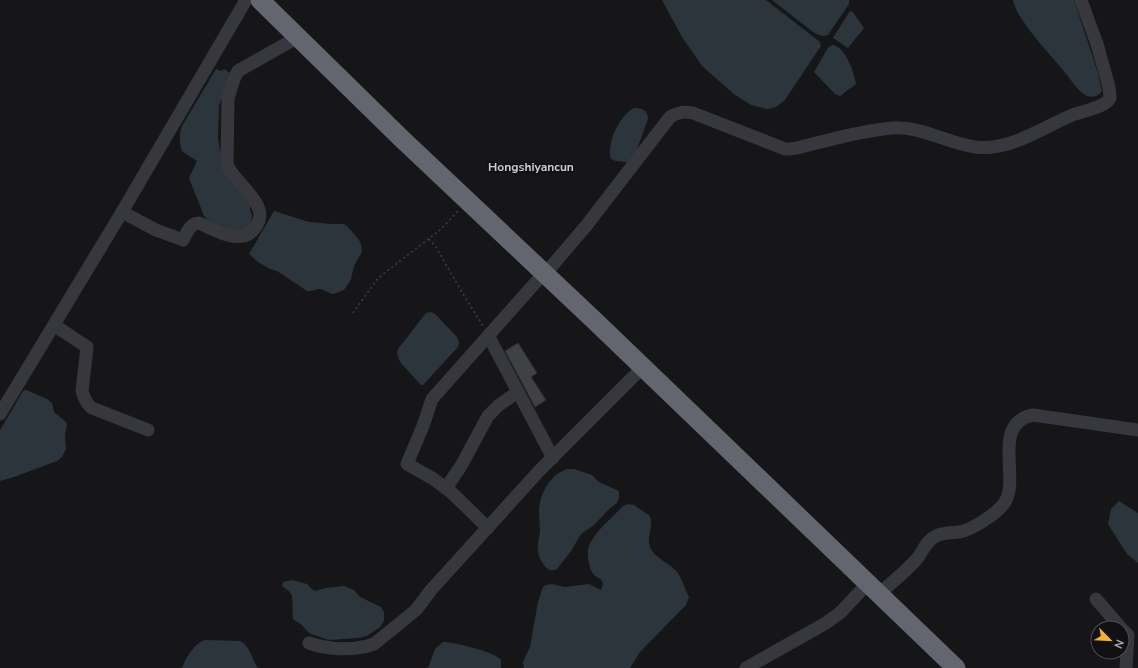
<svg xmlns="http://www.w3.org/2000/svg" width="1138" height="668" font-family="'Nunito Sans',sans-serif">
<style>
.water{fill:#2c353c}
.building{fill:#404145;stroke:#303034}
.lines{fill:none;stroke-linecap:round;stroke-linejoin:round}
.path{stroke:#3d3f44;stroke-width:1.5;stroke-dasharray:2 3;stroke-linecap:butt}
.minor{stroke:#37383d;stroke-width:13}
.highway{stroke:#63666e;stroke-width:19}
.labels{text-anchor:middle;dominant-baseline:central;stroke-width:3.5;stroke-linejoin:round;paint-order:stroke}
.quarter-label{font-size:12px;font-weight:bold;fill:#c9ccd4;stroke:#111113}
</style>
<rect width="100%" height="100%" fill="#161618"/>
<!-- water -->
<g class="water">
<polygon points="662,0 766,0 820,42 821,46 785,100 776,107 767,109 751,105 735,95 702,66 682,37"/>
<path d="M772 0H849V4L828 35C823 37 818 35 813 32Z"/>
<path d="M1013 0H1074L1097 70 1102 91C1098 97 1091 98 1085 95 1076 89 1070 78 1063 70 1049 53 1017 20 1013 0Z"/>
<polygon points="850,11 853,12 864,28 848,48 833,38"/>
<path d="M832 45C845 45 854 73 856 84L840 96 835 94 814 72 828 48Z"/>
<path d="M216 69 221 71 224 69 230 73 219 106 218 139 224 171 250 202V210L252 215 251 224 249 227 238 232 211 223 204 216 189 178 197 161 182 151C179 142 179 135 182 126Z"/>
<path d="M634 108C642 108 648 110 648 119L636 152 627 162 616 161 611 159C606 143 620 115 634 108Z"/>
<path d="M274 211 309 222 332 224H344L347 226 359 240 361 244 362 252 354 266 351 279 344 290 333 294C328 293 325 290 320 289 315 289 312 292 307 291L277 271 270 269 258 262 249 254Z"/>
<polygon points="431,312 435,314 457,337 459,343 458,347 423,385 421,385 400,362 397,353 398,349 426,313"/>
<polygon points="26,390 47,399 52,403 54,412 66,422 67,424 65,436 66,449 62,457 57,461 14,477 0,481 0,430 23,391"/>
<path d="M567 469H574L592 475 599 482 619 491V498L617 503 609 509 594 525 581 534 571 551 557 569C547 575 539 559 538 551 537 545 539 538 540 532 540 525 539 518 539 510 540 493 550 475 567 469Z"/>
<polygon points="1119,501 1138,513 1138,563 1127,554 1108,524 1111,509"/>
<path d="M628 504 634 505 650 516C654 526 646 537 650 547 654 558 670 563 677 572 682 579 685 589 689 597L686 605 640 652 630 668H524L523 662 530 647 538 602 543 587 546 585 552 584 565 587 589 584 601 590C602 587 604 584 602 581 600 578 596 577 594 575 589 570 586 553 589 546 594 532 613 517 623 506Z"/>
<polygon points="292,580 307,584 312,589 315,591 326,588 344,586 354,590 360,597 381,607 384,612 384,621 380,627 367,636 359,638 329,640 311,634 307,631 302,625 293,619 292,596 289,591 282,586 283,582"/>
<path d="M206 640 240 641C251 646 251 659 258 668H182C186 658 195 642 206 640Z"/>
<path d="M443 642C454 642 495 652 501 660V668H428L435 649Z"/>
</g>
<!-- building -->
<polygon class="building" points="518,343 537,373 531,377 546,400 535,407 505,351"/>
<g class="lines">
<!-- path -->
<g class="path">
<polyline points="429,239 436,247 460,289 483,326"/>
<polyline points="353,313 378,278 440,230 458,211"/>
</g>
<!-- minor -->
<g class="minor">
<path d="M122 212 156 230 183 240C187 233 190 223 199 223 217 231 244 248 257 225 260 220 261 213 258 207 251 191 235 181 227 165L228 98 234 79 238 71 298 37"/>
<path d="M545 274 586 226 670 117C678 112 684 111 693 113L785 149C797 150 809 144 821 142 844 136 868 130 892 128 922 126 946 143 975 147 1010 152 1044 126 1075 114 1084 111 1106 107 1110 98L1109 87 1097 44 1081 0"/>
<path d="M54 325 87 347 82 391C84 399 87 404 92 408L148 430"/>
<polyline points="489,337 553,458"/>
<polyline points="0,414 122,212 246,0"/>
<polyline points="446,488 461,466 488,416 499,405 518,392"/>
<polyline points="488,528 451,492 432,478 407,464 423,426 432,399 544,273"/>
<path d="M879 594C891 583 904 573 915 561 923 553 925 541 936 536 944 532 952 533 960 532 973 529 997 514 1005 502 1020 478 991 423 1033 415L1138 430"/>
<polyline points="1096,599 1121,628"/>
<polyline points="1122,629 1128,635 1126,668"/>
<path d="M309 643C329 650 354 651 374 644L416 610 431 590 539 471 643 367"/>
<polyline points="746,668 826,623 841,612 868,583"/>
</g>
<!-- highway -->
<polyline class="highway" points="260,0 402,139 596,322 956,668"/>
</g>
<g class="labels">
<!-- quarter labels -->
<g class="quarter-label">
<text x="531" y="167">Hongshiyancun</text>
</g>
</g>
<!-- north arrow -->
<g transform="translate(1110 640) rotate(114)"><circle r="19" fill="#111113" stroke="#4d4f55"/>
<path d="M0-3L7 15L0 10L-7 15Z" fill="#f2b134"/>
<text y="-6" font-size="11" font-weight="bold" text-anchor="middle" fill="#a8adb8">N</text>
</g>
</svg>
